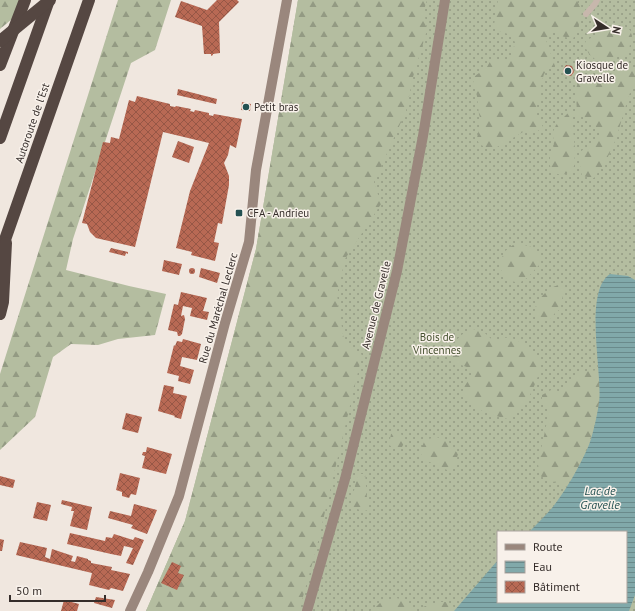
<svg xmlns="http://www.w3.org/2000/svg" width="635" height="611" font-family="'PT Sans',sans-serif">
<style>
.grass{fill:url(#grass-dots);fill-rule:evenodd}
.forest{fill:url(#forest-firs)}
.water{fill:url(#water-rules)}
.building{fill:url(#building-cross-hatch)}
.lines{fill:none;stroke-linecap:round;stroke-linejoin:round}
.lane{stroke:#c7b7ac;stroke-width:6}
.secondary{stroke:#9a877d;stroke-width:10}
.highway{stroke:#554742;stroke-width:12}
.highway-bridge{stroke:#554742;stroke-width:12}
.poi-dot{fill:#245152;stroke:#f8f1ea;stroke-width:1.5}
.labels{text-anchor:middle;dominant-baseline:central;stroke-width:3;stroke-linejoin:round;paint-order:stroke}
.poi-label{font-size:11px;fill:#352d2a;stroke:#f8f1ea;text-anchor:start}
.street-label{font-size:11px;fill:#352d2a;stroke:#f8f1ea}
.park-label{font-size:11px;fill:#465130;stroke:#f8f1ea}
.water-label{font-size:12px;font-style:italic;fill:#245152;stroke:#f8f1ea}
</style>
<defs>
<pattern id="grass-dots" width="8" height="8" patternUnits="userSpaceOnUse"><rect width="8" height="8" fill="#b4bda0"/><path d="M2 2h.1M6 6h.1" fill="none" stroke="#939a83" stroke-width="1.8" stroke-linecap="round"/></pattern>
<pattern id="forest-firs" width="22" height="20" patternUnits="userSpaceOnUse"><rect width="22" height="20" fill="#b4bda0"/><path d="M5 1l3.5 6h-7zM16 11l3.5 6h-7z" fill="#939a83"/></pattern>
<pattern id="water-rules" width="6" height="5" patternUnits="userSpaceOnUse"><rect width="6" height="5" fill="#81a9aa"/><path d="M0 2.5h6" fill="none" stroke="#6a8a8b"/></pattern>
<pattern id="building-cross-hatch" width="8" height="8" patternUnits="userSpaceOnUse"><rect width="8" height="8" fill="#b86954"/><path d="M0 0l8 8M0 8l8-8" fill="none" stroke="#965746"/></pattern>
</defs>
<rect width="100%" height="100%" fill="#f0e7df"/>
<!-- grass -->
<path class="grass" d="M298 0H635V611H146L185 521 256 249ZM498 532H626V602H498Z"/>
<!-- forest -->
<g class="forest">
<polygon points="0,0 20,0 12,19 0,29"/>
<polygon points="118,0 171,0 155,50 131,63 73,239 66,270 129,286 166,294 155,335 118,339 98,345 71,344 53,357 35,417 0,450 0,374"/>
<polygon points="298,0 427,0 424,10 427,30 413,77 406,111 374,182 381,204 345,259 337,295 344,341 362,355 316,550 299,611 146,611 185,521 256,249"/>
<path d="M498 0H577L582 12 578 28 573 39 561 36 554 31 546 40 554 63 556 72 552 68 548 69 544 74 539 91V100L536 108 537 116 543 127C536 133 532 134 523 132L497 147 487 148 479 144 477 138 481 121 479 114 477 96 473 83 475 76 487 67 491 60C511 59 510 62 515 42L508 34 499 31 494 25Z"/>
<polygon points="619,25 630,30 632,36 628,53 612,59 596,60 589,54 584,45 586,41 610,26"/>
<path d="M623 66 635 69V83L629 95 616 139 606 161 594 178 582 176C581 170 579 163 580 157 581 142 597 151 600 131 593 124 587 116 577 115L576 90 579 76 583 82 596 83 603 81 613 72Z"/>
<polygon points="571,110 575,149 574,171 562,175 553,173 550,166 550,156 554,149 553,132 556,125"/>
<polygon points="513,245 524,245 535,248 541,258 541,263 527,278 519,283 508,280 501,270 501,261 504,252"/>
<path d="M559 285 565 288 559 310 555 313 549 321C520 322 542 288 559 285Z"/>
<path d="M470 329C481 329 486 333 493 341 499 341 505 336 511 338 522 341 541 355 541 367 541 370 539 374 538 376 532 393 524 410 508 419 497 417 459 406 463 390 465 385 470 378 473 374L472 369 456 363 451 357C454 342 457 337 470 329Z"/>
<path d="M599 370C599 381 601 393 599 404 594 434 583 462 566 487L540 476 538 464 549 412V405L542 403V395L553 389 560 392 568 382 580 372Z"/>
<polygon points="396,432 402,435 404,443 401,449 394,448 389,445 391,434"/>
<polygon points="436,437 447,440 458,454 454,468 447,470 423,459 420,451 425,440"/>
<polygon points="358,474 365,474 368,510 364,511 350,507"/>
<path d="M395 598C403 599 412 601 412 611H370L374 609 382 601Z"/>
<polygon points="438,602 448,602 456,609 454,611 420,611 423,607"/>
</g>
<!-- water -->
<path class="water" d="M610 274 628 276 635 280V595L629 611H454L498 560V602H626V532H529C537 524 545 516 552 508 565 492 583 461 590 442 594 430 597 415 599 403 603 373 583 292 610 274Z"/>
<!-- building -->
<g class="building">
<polygon points="217,0 237,0 239,2 219,22 220,53 213,54 213,55 211,56 211,54 204,54 202,26 175,17 181,1 207,10"/>
<polygon points="566,65 572,66 574,72 571,76 565,75 563,70"/>
<polygon points="178,89 217,99 216,104 177,95"/>
<polygon points="137,96 170,104 170,106 175,107 176,106 191,109 190,111 194,112 195,110 209,113 209,115 213,116 214,114 242,119 236,148 230,145 228,155 224,163 229,176 229,185 222,224 218,223 214,242 219,243 215,261 191,255 192,252 176,248 190,191 209,143 163,132 135,247 96,238 90,232 87,224 82,223 103,142 110,143 111,137 119,139 129,100 135,102"/>
<polygon points="242,102 251,104 250,111 241,110"/>
<polygon points="178,141 194,147 189,163 172,157"/>
<polygon points="111,248 128,252 128,254 126,253 125,256 109,252"/>
<polygon points="164,260 182,264 179,275 162,271"/>
<polygon points="201,268 220,273 217,283 199,277"/>
<circle cx="192" cy="271" r="3"/>
<polygon points="181,292 207,298 203,311 209,312 207,320 190,316 192,308 183,306 181,316 184,315 185,319 182,334 180,336 178,336 177,332 168,330 174,304 178,305"/>
<polygon points="183,339 201,344 197,360 182,357 180,366 194,370 190,384 178,381 179,376 167,373 174,345 175,346 177,341 182,342"/>
<polygon points="164,385 174,387 173,393 187,396 181,419 174,417 175,416 158,411"/>
<polygon points="126,413 142,417 138,433 122,429"/>
<polygon points="147,447 172,454 166,474 142,468 145,456 142,455 143,452 146,452"/>
<polygon points="120,473 140,478 136,495 131,494 129,498 122,496 122,492 116,490"/>
<polygon points="0,476 15,480 13,488 0,485"/>
<polygon points="62,500 92,507 87,530 70,526 74,511 71,511 72,507 61,504"/>
<polygon points="37,502 51,505 47,521 33,518"/>
<polygon points="134,504 157,510 147,534 131,528 133,525 108,518 110,511 131,516"/>
<polygon points="70,533 105,541 106,537 112,538 114,534 133,540 135,537 144,540 133,565 126,563 133,548 124,546 121,556 111,554 67,544"/>
<polygon points="0,539 4,540 2,551 0,551"/>
<polygon points="20,542 47,548 45,557 50,559 52,549 73,556 71,561 75,562 77,556 88,559 88,560 91,561 91,563 112,567 111,570 130,574 123,591 111,588 109,590 89,585 92,573 16,555"/>
<polygon points="172,562 181,566 178,573 184,575 177,590 161,583"/>
<polygon points="96,597 115,600 112,608 94,603"/>
<polygon points="64,600 79,604 77,611 61,611"/>
</g>
<g class="lines">
<!-- lane -->
<polyline class="lane" points="586,14 595,4 597,0"/>
<!-- secondary -->
<g class="secondary">
<polyline points="130,611 148,572 179,496 225,323 249,242 256,170 287,0"/>
<polyline points="307,611 345,479 397,271 423,136 445,0"/>
</g>
<!-- highway -->
<g class="highway">
<polyline points="0,65 25,0"/>
<polyline points="0,138 49,0"/>
<polyline points="0,254 89,0"/>
<polyline points="0,314 3,302 6,243"/>
</g>
<!-- highway-bridge -->
<polyline class="highway-bridge" points="0,41 50,0"/>
</g>
<!-- markers -->
<g class="poi-dot">
<circle cx="568" cy="71" r="4"/>
<circle cx="246" cy="107" r="4"/>
<rect x="235" y="209" width="8" height="8" rx="2"/>
</g>
<g class="labels">
<!-- poi labels -->
<g class="poi-label">
<text x="576" y="65">Kiosque de<tspan x="576" dy="13">Gravelle</tspan></text>
<text x="254" y="107">Petit bras</text>
<text x="247" y="213">CFA - Andrieu</text>
</g>
<!-- street labels -->
<g class="street-label">
<text transform="translate(32 123) rotate(-71)">Autoroute de l’Est</text>
<text transform="translate(376 305) rotate(-76)">Avenue de Gravelle</text>
<text transform="translate(218 308) rotate(-74)">Rue du Maréchal Leclerc</text>
</g>
<!-- park labels -->
<g class="park-label">
<text x="437" y="337">Bois de<tspan x="437" dy="13">Vincennes</tspan></text>
</g>
<!-- water labels -->
<g class="water-label">
<text x="600" y="490">Lac de<tspan x="600" dy="14">Gravelle</tspan></text>
</g>
</g>
<!-- legend -->
<rect x="497" y="531" width="130" height="72" fill="#f8f1ea" stroke="#aaa39d"/>
<rect x="505" y="544" width="20" height="6" fill="#9a877d" stroke="#aaa39d"/>
<text x="533" y="551" font-size="12" fill="#352d2a">Route</text>
<rect x="505" y="561" width="20" height="12" fill="url(#water-rules)" stroke="#aaa39d"/>
<text x="533" y="571" font-size="12" fill="#352d2a">Eau</text>
<rect x="505" y="581" width="20" height="12" fill="url(#building-cross-hatch)" stroke="#aaa39d"/>
<text x="533" y="591" font-size="12" fill="#352d2a">Bâtiment</text>
<!-- north arrow -->
<g transform="translate(607 28) rotate(102)" stroke="#f8f1ea" stroke-width="3" paint-order="stroke">
<path d="M0-3L7 15L0 10L-7 15Z" fill="#352d2a"/>
<text y="-6" font-size="11" font-weight="bold" text-anchor="middle" fill="#352d2a">N</text>
</g>
<!-- scale -->
<path d="M10 595v6h95v-6" fill="none" stroke="#352d2a" stroke-width="2"/>
<text x="16" y="595" font-size="12" fill="#352d2a" stroke="#f8f1ea" stroke-width="3" paint-order="stroke">50 m</text>
</svg>
